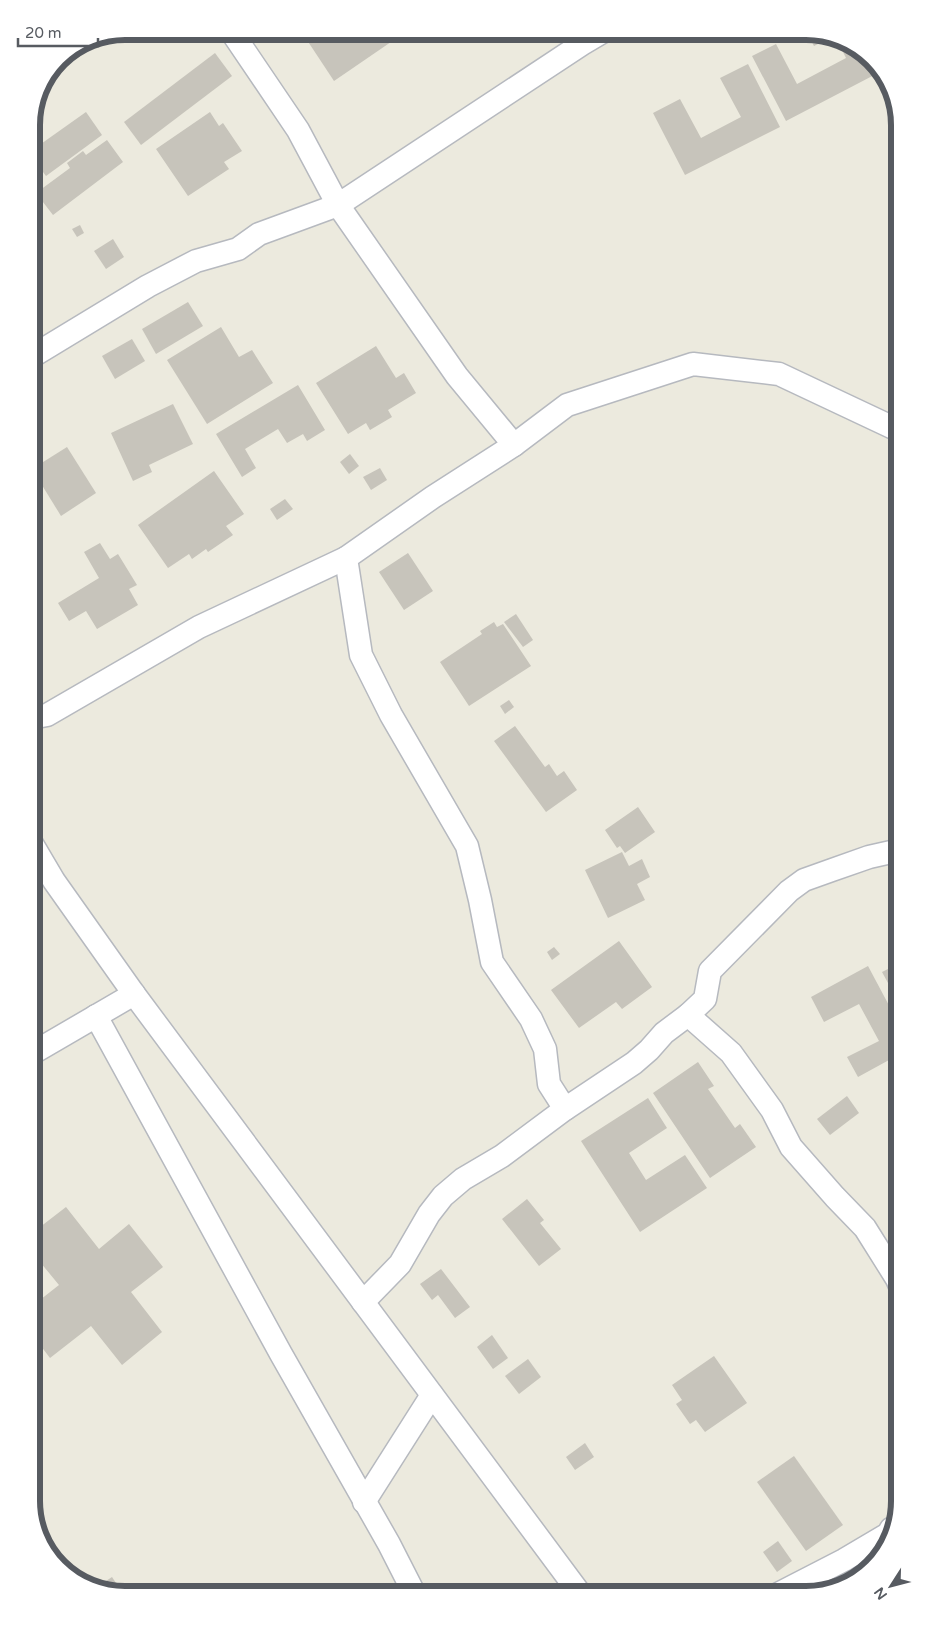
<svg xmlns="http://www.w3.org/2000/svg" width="931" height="1626" font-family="'Varela Round',sans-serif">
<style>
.building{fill:#c7c4bb}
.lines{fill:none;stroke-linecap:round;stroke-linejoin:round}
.minor-casing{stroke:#b6b9bf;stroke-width:25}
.minor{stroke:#fff;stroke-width:22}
.rim{fill:none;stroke:#575b61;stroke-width:6}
</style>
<rect width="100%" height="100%" fill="#eceade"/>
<!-- building -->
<g class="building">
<polygon points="301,31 407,31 334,81"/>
<polygon points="806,31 812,31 827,36 828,39 814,46"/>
<polygon points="837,40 858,47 880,72 786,121 752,56 776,44 797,84 846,58"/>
<polygon points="215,53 232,76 141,145 124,122"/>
<polygon points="748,64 780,127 685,175 653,113 680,99 701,138 741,117 720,78"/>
<polygon points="86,112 102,135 46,176 31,156 31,151"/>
<polygon points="210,112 219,126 223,123 242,151 224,162 229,169 188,196 156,149"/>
<polygon points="107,140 123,162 53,215 36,193 70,168 67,163 83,151 86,155"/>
<polygon points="80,225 84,233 77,237 72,229"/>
<polygon points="113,239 124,257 106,269 94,251"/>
<polygon points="188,302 203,326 156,354 142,329"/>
<polygon points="221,327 239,357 252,350 273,383 207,424 167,360"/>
<polygon points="132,339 145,361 115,379 102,356"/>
<polygon points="376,346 396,378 404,373 416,393 388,410 392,417 370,430 366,423 348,434 316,383"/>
<polygon points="298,385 325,430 307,441 303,434 287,443 278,429 245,449 256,468 242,477 216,434"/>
<polygon points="173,404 193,444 149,465 152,472 133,481 111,433"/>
<polygon points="31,440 41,457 31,463"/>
<polygon points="67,447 96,493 61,516 32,469"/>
<polygon points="350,454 359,466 349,474 340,462"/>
<polygon points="380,468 387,480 371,490 363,477"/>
<polygon points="214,471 244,514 226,526 233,535 208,552 206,549 192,559 189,554 168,568 138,525"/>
<polygon points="285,499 293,509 277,520 270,509"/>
<polygon points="100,543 110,559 118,554 137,585 129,589 138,605 97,629 86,611 69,621 58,603 99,578 84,552"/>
<polygon points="408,553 433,591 404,610 379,572"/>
<polygon points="516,614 533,640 523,647 504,622"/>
<polygon points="494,622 497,627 503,624 531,666 469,706 440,662 482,634 480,631"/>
<polygon points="509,700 514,707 505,714 500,706"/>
<polygon points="515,726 545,767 549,764 557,776 564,771 577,790 546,812 494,741"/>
<polygon points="638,807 655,832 625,853 620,846 617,848 605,830"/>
<polygon points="622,852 629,866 642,859 650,877 637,884 645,900 608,918 585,870"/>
<polygon points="619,941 652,987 622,1009 616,1002 579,1028 551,990"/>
<polygon points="554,947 560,954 552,960 547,952"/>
<polygon points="900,963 900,1005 882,972"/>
<polygon points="868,966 900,1026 900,1054 858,1077 847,1057 879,1041 859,1004 824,1022 811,997"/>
<polygon points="698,1062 714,1086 708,1089 735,1128 740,1124 756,1147 710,1178 653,1093"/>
<polygon points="847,1096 859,1113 830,1135 817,1119"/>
<polygon points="648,1098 667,1128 629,1153 646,1180 685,1155 707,1188 640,1232 581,1141"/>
<polygon points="527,1199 544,1220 540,1223 561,1249 539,1266 502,1219"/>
<polygon points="66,1207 99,1249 129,1224 163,1267 131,1292 162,1332 122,1365 91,1326 50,1358 31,1333 31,1307 59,1285 31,1251 31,1234"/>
<polygon points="441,1269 470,1307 455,1318 438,1295 432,1300 420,1284"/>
<polygon points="492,1335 508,1358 493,1369 477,1347"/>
<polygon points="714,1356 747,1403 705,1432 696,1420 690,1424 676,1404 682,1400 672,1385"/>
<polygon points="528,1359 541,1377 519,1394 505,1376"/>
<polygon points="585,1443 594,1457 575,1470 566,1457"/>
<polygon points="794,1456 843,1525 806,1551 757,1482"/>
<polygon points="778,1541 792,1561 777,1572 763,1552"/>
<polygon points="112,1577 124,1595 119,1595 97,1587"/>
</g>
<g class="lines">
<defs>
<g id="minor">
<polyline points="231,31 298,130 338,205 457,376 514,445 567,405 693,364 779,374 900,431"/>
<polyline points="31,357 148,286 196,261 238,249 259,234 338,205 582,44 604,31"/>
<polyline points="514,445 433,497 346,558 361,655 391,715 467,846 480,900 492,962 531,1019 545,1049 549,1084 565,1109"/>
<polyline points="31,718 47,715 199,627 346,558"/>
<polyline points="31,842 54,881 134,994 581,1595"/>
<polyline points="688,1015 731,1053 772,1110 791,1147 835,1197 865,1228 897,1279 900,1286"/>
<polyline points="96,1016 281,1354 389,1544 415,1595"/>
<polyline points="31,1054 134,994"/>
<polyline points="363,1302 400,1264 429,1214 443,1196 463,1179 502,1156 565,1109 634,1063 649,1050 664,1033 688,1015 705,999 710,971 789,891 804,880 832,870 869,857 900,850"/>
<polyline points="364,1502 432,1395"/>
<polyline points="776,1595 844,1560 888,1534 891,1529"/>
</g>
</defs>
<!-- minor casing -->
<use href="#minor" class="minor-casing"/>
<!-- minor -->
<use href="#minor" class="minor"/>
</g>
<!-- crop -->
<path d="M0 0H931V1626H0ZM125 40H806A85 85 0 0 1 891 125V1501A85 85 0 0 1 806 1586H125A85 85 0 0 1 40 1501V125A85 85 0 0 1 125 40Z" fill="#fff" fill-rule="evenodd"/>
<path class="rim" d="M125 40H806A85 85 0 0 1 891 125V1501A85 85 0 0 1 806 1586H125A85 85 0 0 1 40 1501V125A85 85 0 0 1 125 40Z"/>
<!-- north arrow -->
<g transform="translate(891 1586) rotate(234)" stroke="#ffffff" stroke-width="4" paint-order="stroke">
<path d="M0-4L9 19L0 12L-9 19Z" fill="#575b61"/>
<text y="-8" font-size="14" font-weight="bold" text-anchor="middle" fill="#575b61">N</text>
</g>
<!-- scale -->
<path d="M18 38v8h80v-8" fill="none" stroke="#575b61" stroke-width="2.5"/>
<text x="25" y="38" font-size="15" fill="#575b61" stroke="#ffffff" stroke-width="4" paint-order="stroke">20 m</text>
</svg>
